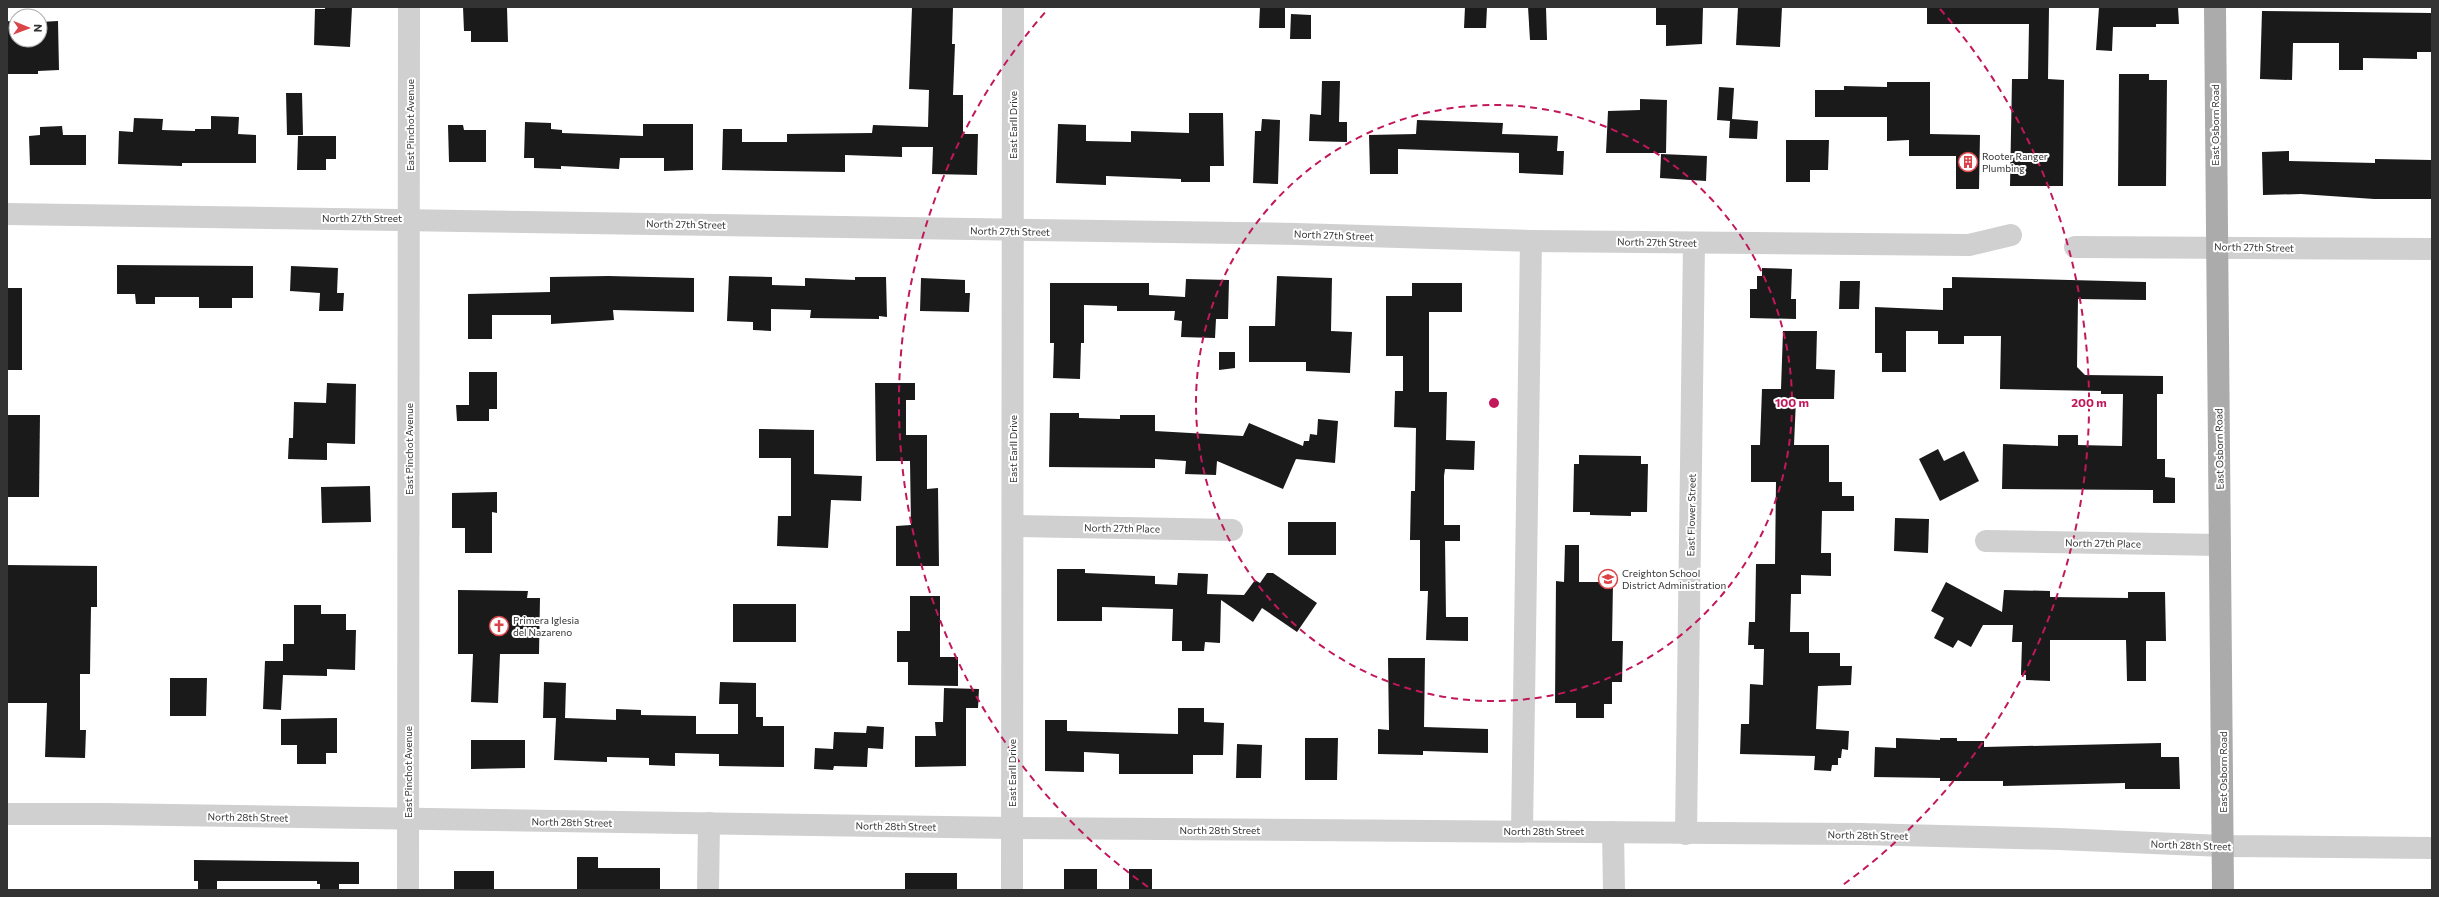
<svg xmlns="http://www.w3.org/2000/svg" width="2439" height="897" font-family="Commissioner,sans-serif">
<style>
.building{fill:#1a1a1a}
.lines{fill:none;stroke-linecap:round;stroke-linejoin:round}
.minor{stroke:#d0d0d0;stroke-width:22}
.major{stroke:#ababab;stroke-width:22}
.ring{fill:none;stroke:#c2185b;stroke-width:2;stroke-dasharray:7 5}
.labels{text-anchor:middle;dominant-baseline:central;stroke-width:4;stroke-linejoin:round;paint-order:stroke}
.street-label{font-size:10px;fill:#333;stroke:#fff}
.poi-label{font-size:10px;fill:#333;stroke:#fff;text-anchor:start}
.centre{fill:#c2185b;stroke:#fff;stroke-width:2}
.ring-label{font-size:12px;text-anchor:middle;font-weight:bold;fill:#c2185b;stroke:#fff;stroke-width:4;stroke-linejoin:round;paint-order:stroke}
</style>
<rect width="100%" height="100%" fill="#fff"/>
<!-- building -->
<g class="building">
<polygon points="325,7 352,7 350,47 314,45 315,9 325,9"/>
<polygon points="463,7 507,7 508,42 471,42 471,31 464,31"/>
<polygon points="912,7 953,7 952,44 955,44 953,95 963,95 963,134 978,134 977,175 932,174 933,147 902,147 902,157 845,155 845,172 722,170 723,129 742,129 742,142 787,142 787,134 872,133 873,125 928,127 929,90 909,89"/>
<polygon points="1260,7 1285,7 1285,28 1259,28"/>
<polygon points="1465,7 1487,7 1486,28 1464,28"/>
<polygon points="1528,7 1546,7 1547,40 1530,40"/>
<polygon points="1656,7 1703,7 1702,44 1666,46 1666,25 1656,25"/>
<polygon points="1738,7 1782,7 1780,47 1736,45"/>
<polygon points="1927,7 2049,7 2048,79 2064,80 2063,186 2010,186 2012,79 2028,79 2029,24 1927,24"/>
<polygon points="2099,7 2178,7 2179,24 2156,24 2156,27 2113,27 2112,51 2096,50"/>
<polygon points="2262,11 2432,13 2432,52 2417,52 2417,59 2363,58 2363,70 2339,70 2339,43 2293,43 2292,80 2260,79"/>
<polygon points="1291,14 1311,15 1311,39 1290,39"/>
<polygon points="7,21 16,22 16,40 40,40 40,22 58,21 59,70 38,71 38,74 7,74"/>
<polygon points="2119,74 2149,74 2149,80 2167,80 2166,186 2118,186"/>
<polygon points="1322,81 1340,81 1339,122 1347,122 1347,142 1309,141 1310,114 1321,115"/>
<polygon points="1887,82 1930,82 1930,134 1980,135 1979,189 1956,189 1956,156 1909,156 1909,140 1887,141 1887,117 1815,117 1815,90 1844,90 1844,86 1887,87"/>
<polygon points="1719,87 1734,88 1732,119 1758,121 1757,139 1729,138 1730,121 1717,120"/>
<polygon points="286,93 302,93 303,135 287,135"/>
<polygon points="1640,99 1667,100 1666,153 1606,153 1608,111 1640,110"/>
<polygon points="1189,113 1223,113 1224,166 1210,166 1210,182 1181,182 1181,179 1106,176 1106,185 1056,183 1058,124 1086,125 1086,141 1131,142 1131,131 1189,133"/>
<polygon points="211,116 239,117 238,134 256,135 256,163 182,163 182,166 118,164 119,131 133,132 134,118 163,119 162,130 195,131 195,129 211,129"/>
<polygon points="1262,119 1280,120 1278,184 1253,183 1255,131 1261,131"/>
<polygon points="1417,120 1503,123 1502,134 1558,136 1557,151 1564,151 1563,175 1519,173 1519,153 1398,149 1398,174 1370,174 1369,135 1416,134"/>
<polygon points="525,122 551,123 551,129 562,130 562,133 643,136 643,124 693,124 693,170 664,171 664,158 620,158 619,169 561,166 561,169 534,168 534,158 524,158"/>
<polygon points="448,125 463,125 464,130 486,130 486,162 449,162"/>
<polygon points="62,126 63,135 86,135 86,165 30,165 29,136 40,135 40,127"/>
<polygon points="298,136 336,136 336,159 326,159 326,170 297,170"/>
<polygon points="1786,140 1829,140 1828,170 1810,170 1810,182 1786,182"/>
<polygon points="2289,151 2289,161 2375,163 2375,159 2432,160 2432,199 2374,199 2301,194 2263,195 2262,152"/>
<polygon points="1661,154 1707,156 1706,181 1660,178"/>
<polygon points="117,265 253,266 253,298 232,298 232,308 199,308 199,297 155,297 155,304 136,304 135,294 117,294"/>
<polygon points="291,266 338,268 337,293 344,293 343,311 319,311 320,293 290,291"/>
<polygon points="1762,268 1792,269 1791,299 1796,299 1796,319 1750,318 1750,289 1757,289 1757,276 1762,276"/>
<polygon points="608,276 694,278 694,312 613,310 614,320 551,324 551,315 492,315 492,339 468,339 468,294 550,292 550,277"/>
<polygon points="729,276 772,277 772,285 805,286 805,278 855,280 855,277 886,277 887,317 879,316 879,319 810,318 811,310 771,309 771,331 753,330 753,322 727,321"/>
<polygon points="1277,276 1332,278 1331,331 1352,332 1350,373 1306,371 1306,362 1249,362 1249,326 1275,326"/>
<polygon points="1952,277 2146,282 2146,300 2078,299 2077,367 2085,375 2163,376 2163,394 2157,394 2157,459 2165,459 2165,477 2175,478 2175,503 2153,503 2153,490 2002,489 2003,444 2058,446 2058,435 2078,435 2078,445 2122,446 2123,394 2101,394 2101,391 2000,389 2001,336 1964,336 1964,344 1938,344 1938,331 1906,331 1906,372 1882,372 1882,353 1875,353 1875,307 1943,310 1943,288 1952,288"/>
<polygon points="921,278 965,280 965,293 970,293 969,312 920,311"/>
<polygon points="1186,279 1229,280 1228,319 1216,319 1215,338 1181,337 1182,321 1174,320 1175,311 1117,311 1117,306 1084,305 1084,343 1081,343 1080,379 1053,378 1054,343 1050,343 1050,283 1149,283 1149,295 1185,297"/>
<polygon points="1840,281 1860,281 1859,309 1839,309"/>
<polygon points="1412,283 1462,283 1462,312 1429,312 1429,392 1447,392 1446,440 1475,441 1474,470 1445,469 1444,476 1444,525 1460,525 1460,541 1445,541 1446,617 1468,617 1468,641 1426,640 1428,591 1420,591 1420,540 1410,540 1411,491 1415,491 1416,428 1394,427 1395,391 1403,391 1403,356 1386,356 1386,296 1412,296"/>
<rect x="7" y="288" width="15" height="82"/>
<polygon points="1783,331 1817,331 1816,369 1835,370 1834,399 1796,399 1794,445 1829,445 1829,482 1842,482 1842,496 1854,496 1854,511 1822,511 1821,553 1831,553 1831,576 1801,575 1801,594 1791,594 1790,632 1809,632 1809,653 1840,653 1840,666 1852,666 1851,685 1818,686 1816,729 1849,731 1848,750 1842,749 1841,758 1838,758 1838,765 1832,765 1831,771 1814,770 1815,756 1740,754 1741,724 1749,724 1750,684 1763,685 1764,649 1754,649 1754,645 1748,645 1749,622 1755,622 1756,564 1775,564 1776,482 1751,482 1751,445 1760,445 1762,389 1781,389"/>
<polygon points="1219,352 1235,352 1235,368 1219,370"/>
<polygon points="469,372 497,372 497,409 489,409 489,421 457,421 456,405 469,405"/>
<polygon points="327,383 356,384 355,444 327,443 327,460 288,459 289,438 293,438 294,402 326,403"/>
<polygon points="875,383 915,383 915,400 906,400 906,435 927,435 927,489 938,488 939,566 896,566 896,526 911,525 910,461 876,461"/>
<polygon points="1050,413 1079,413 1079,418 1120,419 1120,415 1155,415 1155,431 1243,436 1249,423 1303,446 1304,441 1309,441 1310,434 1317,435 1318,419 1338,421 1335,463 1296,459 1283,489 1217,461 1216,475 1185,474 1186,461 1155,459 1155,468 1049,467"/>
<polygon points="7,415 40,415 39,497 7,497"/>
<polygon points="759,429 814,430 814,474 862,476 861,501 831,500 828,548 777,546 778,516 791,516 791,458 759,458"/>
<polygon points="1938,449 1944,461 1964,451 1979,481 1940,501 1919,459"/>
<polygon points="1579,455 1641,456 1641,464 1648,464 1647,512 1631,512 1631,516 1590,515 1590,512 1573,512 1574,464 1579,464"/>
<polygon points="370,486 371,522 322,523 321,487"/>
<polygon points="497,492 497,513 492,512 492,553 465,553 465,528 452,528 452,493"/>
<polygon points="1895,518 1929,519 1928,553 1894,551"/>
<rect x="1288" y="522" width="48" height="33"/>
<polygon points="1565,545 1579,545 1579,582 1613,582 1612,641 1623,641 1622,682 1612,682 1612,704 1604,704 1604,718 1576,718 1576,703 1555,703 1556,581 1564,582"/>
<polygon points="7,565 97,566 97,607 91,607 90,674 80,674 80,730 86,730 85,758 45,757 47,703 7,703"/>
<polygon points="1057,569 1085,569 1085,573 1155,576 1155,584 1177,585 1178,573 1208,574 1207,594 1244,595 1255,580 1260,583 1267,573 1273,573 1317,603 1297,632 1262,608 1253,622 1221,600 1220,643 1205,642 1204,651 1182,651 1182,641 1172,641 1173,609 1102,607 1102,621 1057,621"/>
<polygon points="1946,582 2002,612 2004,590 2050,591 2050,597 2128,598 2128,592 2165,592 2166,641 2146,641 2146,681 2127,681 2126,640 2050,640 2050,681 2026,680 2026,675 2021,675 2022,642 2012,642 2013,625 1983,625 1971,647 1958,640 1953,648 1934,638 1944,618 1931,611"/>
<polygon points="458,590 528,591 527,598 540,598 539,654 500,654 498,703 471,702 473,654 458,654"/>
<polygon points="910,596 940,596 940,657 958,657 958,686 908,685 908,662 897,662 897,631 910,631"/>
<rect x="733" y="604" width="63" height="38"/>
<polygon points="294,605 321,605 321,614 346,614 346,630 356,630 355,670 327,669 327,676 283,675 281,710 263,709 265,661 283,661 283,644 294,644"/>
<polygon points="1388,658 1425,658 1424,727 1488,729 1488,753 1423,751 1423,755 1378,754 1378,729 1389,730"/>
<polygon points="170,678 207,678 206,716 170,716"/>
<polygon points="544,682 566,683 565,718 616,720 616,709 641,710 641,715 696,716 696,734 738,734 738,704 719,704 720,682 756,683 756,717 763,717 763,726 784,726 784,767 719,766 719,754 675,753 675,766 649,765 649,758 607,757 607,762 554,760 556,718 543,718"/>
<polygon points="944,688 979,689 978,708 966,708 966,766 915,767 915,736 936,736 935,722 943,722"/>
<polygon points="1178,708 1204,708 1204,722 1224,723 1223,755 1193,755 1193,774 1119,774 1119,754 1084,752 1084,772 1045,771 1045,720 1067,720 1067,731 1178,734"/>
<polygon points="337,718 337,753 326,753 326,764 297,764 297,745 281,745 281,719"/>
<polygon points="867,726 884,727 883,749 868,748 867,767 834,766 833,770 814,769 815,748 833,749 834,732 866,733"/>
<polygon points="1305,738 1338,738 1337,780 1305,780"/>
<polygon points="1896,738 1940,740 1940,738 1957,738 1957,741 1984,741 1984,747 2161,743 2161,757 2179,757 2180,789 2125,789 2125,783 2003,786 2003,781 1940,781 1940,778 1874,777 1875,747 1896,748"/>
<polygon points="471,740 525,740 525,768 471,769"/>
<polygon points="1237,744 1262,745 1261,778 1236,778"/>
<polygon points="577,857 598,857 598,868 660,868 660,890 577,890"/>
<polygon points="194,860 359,862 359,884 339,884 339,890 320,890 320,884 317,884 317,881 217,881 217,890 198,890 198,881 194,881"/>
<rect x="1064" y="869" width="33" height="21"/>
<rect x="1129" y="869" width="23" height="20"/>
<rect x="454" y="871" width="40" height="19"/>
<rect x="905" y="873" width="52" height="17"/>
</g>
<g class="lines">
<!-- minor -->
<g class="minor">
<polyline points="7,214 1297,234 1531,241 1969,245 2011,235"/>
<polyline points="2075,247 2432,249"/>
<polyline points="1013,526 1232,530"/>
<polyline points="1986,541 2220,545"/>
<polyline points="7,814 105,814 1012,828 1860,834 2059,839 2223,846 2432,848"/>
<polyline points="1522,831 1531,241"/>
<polyline points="1613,832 1614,890"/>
<polyline points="1686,834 1694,243"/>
<polyline points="408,890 409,7"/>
<polyline points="708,890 709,823"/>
<polyline points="1012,890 1013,7"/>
</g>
<!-- major -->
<polyline class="major" points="2215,7 2223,890"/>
</g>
<!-- distance rings -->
<g class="ring">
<circle cx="1494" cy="403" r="298"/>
<path d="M1148 887A595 595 0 0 1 1048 9M1940 9A595 595 0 0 1 1840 887"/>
</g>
<!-- icons -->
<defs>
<symbol id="building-ring" viewBox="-11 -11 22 22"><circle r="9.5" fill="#fff" stroke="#db4449" stroke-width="1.5"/><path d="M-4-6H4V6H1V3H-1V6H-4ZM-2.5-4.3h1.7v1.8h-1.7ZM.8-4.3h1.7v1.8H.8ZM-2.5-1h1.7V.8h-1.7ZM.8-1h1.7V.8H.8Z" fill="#db4449"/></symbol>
<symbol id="school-ring" viewBox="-11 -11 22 22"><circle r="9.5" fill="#fff" stroke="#db4449" stroke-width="1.5"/><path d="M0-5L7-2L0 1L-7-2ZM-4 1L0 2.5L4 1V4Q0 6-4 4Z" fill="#db4449"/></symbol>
<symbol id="church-ring" viewBox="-11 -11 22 22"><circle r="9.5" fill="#fff" stroke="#db4449" stroke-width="1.5"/><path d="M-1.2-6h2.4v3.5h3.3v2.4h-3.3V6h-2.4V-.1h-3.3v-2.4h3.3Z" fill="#db4449"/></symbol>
</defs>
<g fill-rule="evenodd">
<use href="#building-ring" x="1957" y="151" width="22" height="22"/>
<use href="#school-ring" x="1597" y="568" width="22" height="22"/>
<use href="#church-ring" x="488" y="615" width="22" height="22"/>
</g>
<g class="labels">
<!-- street labels -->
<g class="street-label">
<text transform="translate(410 125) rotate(-90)">East Pinchot Avenue</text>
<text transform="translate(1013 125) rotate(-90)">East Earll Drive</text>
<text transform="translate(2215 125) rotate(-90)">East Osborn Road</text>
<text x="362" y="218">North 27th Street</text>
<text transform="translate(686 224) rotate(1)">North 27th Street</text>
<text transform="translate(1010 231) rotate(1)">North 27th Street</text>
<text transform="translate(1334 235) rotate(2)">North 27th Street</text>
<text transform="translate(1657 242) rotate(1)">North 27th Street</text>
<text transform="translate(2254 247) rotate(1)">North 27th Street</text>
<text transform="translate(409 449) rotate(-90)">East Pinchot Avenue</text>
<text transform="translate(1013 449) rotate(-90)">East Earll Drive</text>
<text transform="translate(2219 449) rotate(-91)">East Osborn Road</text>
<text transform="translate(1691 515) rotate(-89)">East Flower Street</text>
<text transform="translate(1122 528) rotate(1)">North 27th Place</text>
<text transform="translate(2103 543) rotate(1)">North 27th Place</text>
<text transform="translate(408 772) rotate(-90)">East Pinchot Avenue</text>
<text transform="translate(2223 772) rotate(-90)">East Osborn Road</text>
<text transform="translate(1012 773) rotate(-90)">East Earll Drive</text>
<text transform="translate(248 817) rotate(1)">North 28th Street</text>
<text transform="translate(572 822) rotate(1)">North 28th Street</text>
<text transform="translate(896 826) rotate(1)">North 28th Street</text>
<text x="1220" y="830">North 28th Street</text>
<text x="1544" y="831">North 28th Street</text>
<text transform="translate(1868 835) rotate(1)">North 28th Street</text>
<text transform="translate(2191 845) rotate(2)">North 28th Street</text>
</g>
<!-- poi labels -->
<g class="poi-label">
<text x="1982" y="156">Rooter Ranger<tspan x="1982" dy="12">Plumbing</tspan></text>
<text x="1622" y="573">Creighton School<tspan x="1622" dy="12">District Administration</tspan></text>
<text x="513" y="620">Primera Iglesia<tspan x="513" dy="12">del Nazareno</tspan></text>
</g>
</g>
<circle cx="1494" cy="403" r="6" class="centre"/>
<g class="ring-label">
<text x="1792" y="407">100 m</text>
<text x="2089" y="407">200 m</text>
</g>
<!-- border -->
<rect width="2439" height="897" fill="none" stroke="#333333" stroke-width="16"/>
<!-- north arrow -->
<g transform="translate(28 28) rotate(91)"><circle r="19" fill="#ffffff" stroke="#adadad"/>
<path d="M0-3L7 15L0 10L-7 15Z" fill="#db4449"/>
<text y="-6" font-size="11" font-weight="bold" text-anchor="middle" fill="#333333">N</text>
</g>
</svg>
